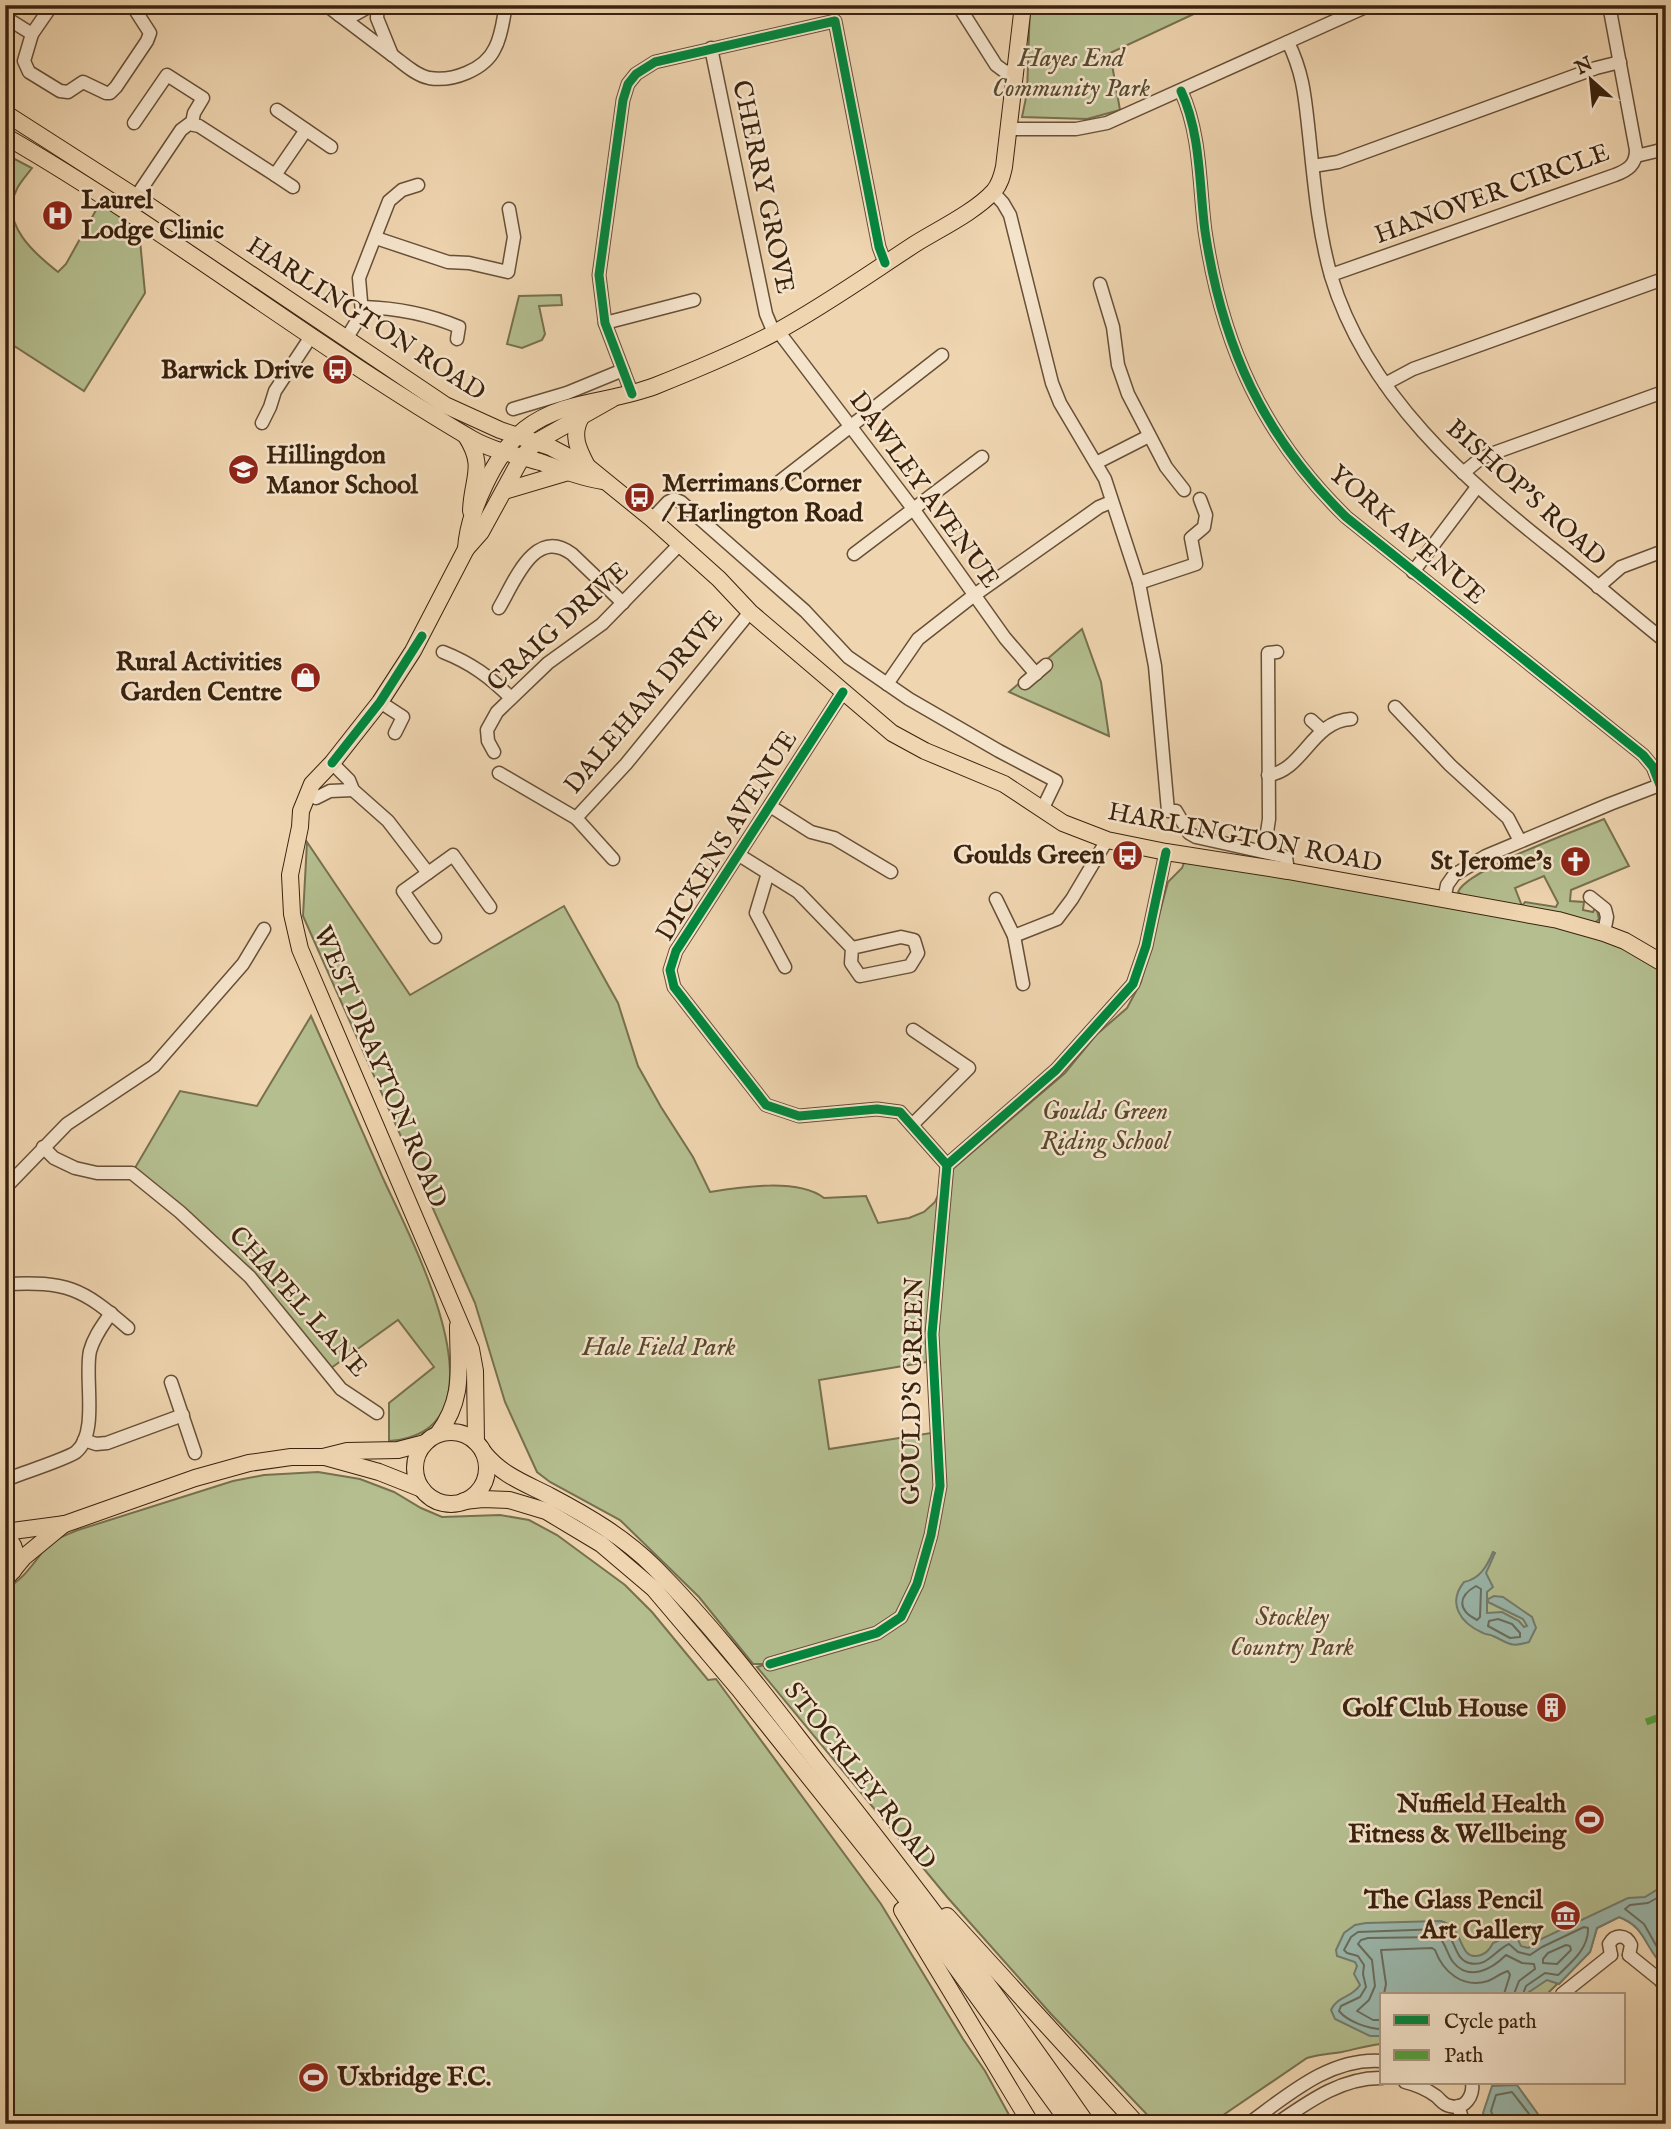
<svg xmlns="http://www.w3.org/2000/svg" width="1671" height="2129" font-family="'IM FELL English',serif">
<style>
.green{fill:#b4be8f;stroke:#77704e;stroke-width:2;fill-rule:evenodd}
.water{fill:#9ab8ad;stroke:#747c6d;stroke-width:2}
.lines{fill:none;stroke-linecap:round;stroke-linejoin:round}
.shore{stroke:#6a6d5d;stroke-width:2}
.minor-casing{stroke:#674f36;stroke-width:15}
.major-casing{stroke:#3a220d;stroke-width:18}
.minor{stroke:#f5e4cc;stroke-width:12}
.major{stroke:#efd5b0;stroke-width:16}
.quiet{stroke:#54a23e;stroke-width:7;stroke-dasharray:14 7;stroke-linecap:butt}
.cycleway-casing{stroke:#f5e4cc;stroke-width:13}
.cycleway{stroke:#00873e;stroke-width:9}
.labels{text-anchor:middle;dominant-baseline:central;stroke-width:5;stroke-linejoin:round;paint-order:stroke}
.park-label{font-size:26px;font-style:italic;fill:#58492e;stroke:#f5e4cc}
.street-label{font-size:26px;fill:#3a220d;stroke:#f5e4cc}
.poi-label{font-size:26px;font-weight:bold;fill:#3a220d;stroke:#f5e4cc;text-anchor:end}
</style>
<rect width="100%" height="100%" fill="#efd5b0"/>
<filter id="stains"><feTurbulence type="fractalNoise" baseFrequency=".00286" numOctaves="4"/><feColorMatrix values="0 0 0 0 .2 0 0 0 0 .09 0 0 0 0 .02 0 0 0 .5 -.17"/></filter>
<radialGradient id="worn" r=".72"><stop offset=".6" stop-color="#630" stop-opacity="0"/><stop offset="1" stop-color="#630" stop-opacity=".3"/></radialGradient>
<!-- green -->
<g class="green">
<polygon points="1030,5 1213,5 1110,53 1120,110 1087,119 1022,117 1027,93"/>
<path d="M5 154 32 168C27 175 19 183 16 191 0 224 35 254 58 272L66 264 100 203 139 230 145 293 84 391 5 340Z"/>
<polygon points="561,295 562,305 539,306 545,334 542,340 522,348 507,344 519,296"/>
<polygon points="1082,629 1101,682 1109,736 1009,692"/>
<path d="M1604 819 1629 866 1571 890 1570 901 1584 902 1583 910 1593 912 1595 908 1597 910 1599 919 1594 924 1462 895 1458 892C1466 870 1578 830 1604 819ZM1544 876 1558 903 1556 907 1525 902 1522 906 1515 888Z"/>
<path d="M307 842 410 995 564 906 618 1003 638 1066 661 1107 693 1157 710 1192C741 1187 798 1178 824 1198L866 1196 878 1223 909 1218 924 1212 935 1202 948 1173 1065 1073 1096 1035 1127 1008 1141 982 1168 882 1182 868 1187 855 1558 920 1666 965V1968C1644 1949 1649 1928 1619 1917L1597 1928 1590 1952 1547 1994H1382V2044C1368 2045 1356 2049 1342 2052 1330 2054 1320 2054 1307 2058L1210 2124H1156L1051 2014 948 1898 757 1667 767 1664H753L699 1597 620 1520 550 1482 537 1472 505 1402 475 1303 303 916ZM933 1361 938 1432 829 1449 819 1380Z"/>
<path d="M311 1016C335 1069 359 1123 382 1176 408 1234 517 1432 389 1441V1403L434 1367 398 1320 327 1371 250 1277 132 1173 180 1091 257 1106Z"/>
<path d="M318 1472 360 1479 394 1492 421 1508 442 1517 500 1515 529 1520 557 1535 625 1585 652 1612 708 1680 716 1679 881 1904 963 2039 985 2071 1014 2124H5V1589C22 1581 33 1564 44 1550 53 1539 66 1535 78 1530L233 1481 264 1475Z"/>
</g>
<!-- water -->
<g class="water">
<path d="M1493 1552 1495 1553 1486 1573 1493 1587 1487 1592V1613L1502 1612 1519 1621 1524 1627 1527 1626 1523 1619 1488 1602V1599L1494 1596 1503 1597 1532 1617 1536 1628 1529 1642C1510 1648 1509 1643 1493 1636 1490 1634 1486 1635 1483 1633 1460 1623 1447 1603 1464 1582 1480 1579 1487 1566 1493 1552Z"/>
<path d="M1666 1884V1968C1644 1950 1648 1928 1619 1917L1597 1928 1590 1952 1559 1984 1547 1980 1526 1994H1382V2036H1370L1335 2019 1331 2010C1337 1996 1352 1998 1360 1985L1354 1974 1357 1966 1355 1962 1337 1956 1336 1950 1344 1933 1355 1925 1366 1923 1441 1921C1447 1923 1451 1925 1455 1931 1463 1941 1463 1961 1481 1955 1487 1953 1490 1949 1493 1943L1511 1935 1517 1938 1521 1946 1528 1948 1541 1939 1628 1898 1645 1897Z"/>
<polygon points="1517,2085 1540,2117 1541,2124 1490,2124 1483,2113 1492,2086"/>
</g>
<g class="lines">
<!-- shore -->
<g class="shore">
<path d="M1476 1586 1481 1589 1480 1617 1477 1620C1457 1610 1458 1596 1476 1586Z"/>
<polygon points="1498,1619 1512,1624 1520,1633 1520,1637 1510,1638 1488,1626 1489,1621"/>
<polyline points="1666,1893 1648,1903 1630,1905 1625,1909 1644,1924 1661,1954 1666,1959"/>
<polygon points="1566,1945 1570,1946 1571,1950 1557,1964 1543,1963 1543,1959 1548,1953"/>
<path d="M1384 1994 1386 1984 1381 1950 1432 1948 1435 1950C1443 1972 1463 1989 1488 1981 1495 1978 1501 1973 1508 1971L1510 1975 1504 1994"/>
<path d="M1382 2020H1373L1357 2011 1369 2000 1375 1986 1372 1960 1358 1944 1361 1940 1368 1938 1439 1937C1446 1944 1447 1954 1453 1962 1469 1982 1492 1969 1506 1955L1522 1963 1534 1964 1535 1969 1519 1981 1514 1994"/>
<path d="M1382 2029C1369 2029 1348 2022 1339 2011L1341 2006 1360 1997 1366 1987 1363 1974 1364 1965 1358 1956 1347 1953 1344 1950 1351 1937 1358 1932 1440 1929C1457 1935 1452 1958 1469 1963 1487 1968 1495 1950 1509 1944L1518 1952 1530 1955 1542 1947 1584 1927 1588 1928C1589 1948 1572 1962 1558 1975L1545 1973 1526 1986 1523 1994"/>
<polyline points="1496,2124 1491,2111 1496,2095 1512,2092 1533,2119 1534,2124"/>
</g>
<defs>
<g id="minor">
<polyline points="52,5 32,34 24,61 29,72 60,91 68,92 83,82 106,93 110,93 116,87 147,41 150,33 132,5"/>
<polyline points="326,5 392,55 377,18 378,5"/>
<polyline points="958,5 996,65 1004,71 1016,73"/>
<polyline points="339,15 354,15 372,5"/>
<polyline points="5,17 32,34"/>
<path d="M1288 42C1304 75 1305 99 1309 134 1314 181 1318 230 1331 276 1367 395 1465 480 1559 554 1595 583 1630 613 1666 642"/>
<polyline points="711,48 766,314 774,333"/>
<path d="M392 55C403 63 415 75 429 78 452 82 485 70 495 48 502 35 503 19 506 5"/>
<path d="M1181 91C1201 134 1199 185 1205 231 1222 346 1263 436 1346 517L1643 755 1653 767 1660 785"/>
<polyline points="277,110 331,147"/>
<polyline points="134,123 167,75 203,98 194,113 192,123"/>
<polyline points="1009,129 1076,129 1107,123 1370,5"/>
<polyline points="1636,156 1657,151 1666,147"/>
<polyline points="1313,166 1338,162 1596,68 1620,62"/>
<polyline points="275,175 293,187"/>
<polyline points="993,192 1003,203 1010,215 1052,383 1060,403 1105,479 1139,583 1155,666 1168,811 1176,811 1189,833 1196,837 1286,857 1288,871"/>
<polyline points="136,197 181,130 189,124 199,126 275,175 306,130"/>
<polyline points="376,238 448,262 469,263 508,272 514,237 509,209"/>
<path d="M1331 275 1615 175C1628 170 1636 165 1636 150L1609 5"/>
<polyline points="1100,284 1113,327 1118,365 1128,394 1166,467 1184,490"/>
<path d="M363 307C397 308 428 314 459 327L457 339"/>
<polyline points="605,323 694,300"/>
<polyline points="778,331 914,510 1005,638 1036,674"/>
<polyline points="346,339 362,313 359,278 389,201 402,190 418,185"/>
<polyline points="1385,384 1413,369 1666,278"/>
<polyline points="632,394 605,323 599,275 623,100 628,84 636,74 655,62 835,21 879,247 885,263"/>
<polyline points="513,409 567,393 623,370"/>
<polyline points="262,423 270,407 275,391 312,335"/>
<polyline points="1096,463 1149,436"/>
<polyline points="1463,473 1480,459 1491,454 1666,391"/>
<polyline points="774,486 942,355"/>
<polyline points="652,519 668,502 674,499 681,502 805,611 848,657 909,699 999,751 1056,781 1042,810"/>
<polyline points="854,554 982,457"/>
<polyline points="1413,572 1477,487"/>
<polyline points="1139,583 1196,564 1191,538 1204,527 1206,515 1200,499"/>
<polyline points="1598,587 1621,567 1666,550"/>
<path d="M499 608C514 583 534 526 572 554L623 603"/>
<path d="M443 652C471 663 490 677 511 698"/>
<polyline points="1025,683 1046,665"/>
<polyline points="887,684 918,639 973,596 1099,507 1111,502"/>
<polyline points="843,692 676,951 670,970 674,987 766,1105 799,1116 877,1109 900,1112 947,1165"/>
<polyline points="380,702 403,717 395,733"/>
<polyline points="1395,707 1450,765 1508,818 1520,841"/>
<polyline points="1311,720 1322,730"/>
<polyline points="494,752 488,741 487,730 497,712 548,663 602,624 680,544"/>
<polyline points="332,763 349,780 353,790 388,821 428,873 453,855 490,907"/>
<polyline points="499,773 576,818 626,764 750,612"/>
<path d="M1268 775C1302 772 1312 721 1351 719"/>
<polyline points="316,798 330,791 353,790"/>
<polyline points="770,806 811,832 834,838 891,872"/>
<polyline points="576,818 613,859"/>
<polyline points="1264,852 1269,819 1268,653 1277,652"/>
<polyline points="739,855 798,892 852,948 851,963 860,976 910,966 918,953 914,940 901,937 852,948"/>
<polyline points="428,873 403,891 435,937"/>
<polyline points="768,873 756,913 785,967"/>
<polyline points="1590,897 1605,909 1607,917 1604,933"/>
<polyline points="996,899 1014,936"/>
<polyline points="1444,900 1447,885 1454,875 1486,856 1610,804 1665,783"/>
<polyline points="1023,984 1014,936 1057,919 1072,899 1107,840"/>
<polyline points="912,1125 969,1068 913,1030"/>
<polyline points="43,1147 54,1158 75,1168 97,1173 132,1173 180,1212 250,1277 341,1389 377,1413"/>
<polyline points="5,1188 67,1124 154,1066 243,964 264,929"/>
<path d="M5 1284C67 1281 82 1288 128 1328"/>
<polyline points="171,1382 195,1453"/>
<polyline points="84,1440 96,1444 107,1443 183,1415"/>
<path d="M5 1480C19 1474 67 1459 76 1452 99 1433 84 1377 90 1351 94 1336 103 1325 111 1313"/>
<polyline points="770,1664 877,1633 901,1617 917,1584 931,1535 940,1486 932,1334 947,1165 1056,1070 1133,984 1146,946 1166,852"/>
<path d="M1611 1955 1609 1944C1615 1934 1626 1934 1631 1945L1629 1955"/>
<polyline points="1629,1955 1660,1980 1666,1988"/>
<polyline points="1562,1994 1611,1955"/>
<path d="M1405 2082C1415 2084 1428 2090 1436 2096 1441 2100 1443 2105 1450 2106 1465 2110 1474 2096 1472 2082"/>
<polyline points="1458,2106 1464,2124"/>
<path d="M1248 2124C1288 2095 1330 2057 1382 2061"/>
<path d="M1276 2124C1308 2102 1342 2077 1382 2078"/>
</g>
<g id="major">
<polyline points="5,113 136,197 445,405 500,430 550,447 588,467 652,519 719,579 750,612 892,733 925,751 1004,784 1063,823 1107,840 1166,852 1288,871 1558,920 1604,933 1625,941 1666,965"/>
<path d="M5 136C166 229 312 345 472 439 493 451 517 455 540 462 561 469 580 478 603 481"/>
<path d="M581 417C571 435 578 449 587 466"/>
<path d="M466 436C486 467 472 478 471 511"/>
<polyline points="504,491 568,472"/>
<path d="M466 549C468 512 496 452 525 429 564 399 611 403 655 386 695 370 737 353 776 332 824 306 869 274 915 244 939 229 975 212 994 191 1000 184 1002 176 1004 167L1023 5"/>
<circle cx="451" cy="1468" r="36"/>
<path d="M438 1434C465 1397 458 1369 458 1326"/>
<polyline points="476,1442 475,1371 471,1349 300,949 292,914 290,875 300,827 301,811 312,784 332,763 380,702 413,651 466,549 481,532 522,457 536,442 612,399"/>
<path d="M484 1453C503 1476 525 1483 550 1496 588 1516 624 1537 655 1568 716 1629 768 1699 821 1767 913 1883 1003 2002 1087 2124"/>
<polyline points="325,1457 379,1472 422,1489"/>
<polyline points="464,1501 483,1499 509,1500 546,1511 601,1544 654,1589 738,1688 905,1897 1070,2124"/>
<polyline points="5,1532 65,1524 195,1478 249,1463 291,1457 323,1457 347,1451 398,1450 425,1443"/>
<path d="M5 1535C16 1545 18 1557 13 1571"/>
<polyline points="5,1580 24,1557 64,1524"/>
<polyline points="902,1910 1031,2124"/>
<polyline points="947,1916 1137,2124"/>
</g>
</defs>
<!-- minor casing -->
<use href="#minor" class="minor-casing"/>
<!-- major casing -->
<use href="#major" class="major-casing"/>
<!-- minor -->
<use href="#minor" class="minor"/>
<!-- major -->
<use href="#major" class="major"/>
<!-- quiet -->
<polyline class="quiet" points="1646,1722 1666,1715"/>
<defs>
<g id="cycleway">
<path d="M1181 91C1201 134 1199 185 1205 231 1222 346 1263 436 1346 517L1643 755 1653 767 1660 785"/>
<polyline points="632,394 605,323 599,275 623,100 628,84 636,74 655,62 835,21 879,247 885,263"/>
<polyline points="843,692 676,951 670,970 674,987 766,1105 799,1116 877,1109 900,1112 947,1165"/>
<polyline points="332,763 380,702 422,636"/>
<polyline points="770,1664 877,1633 901,1617 917,1584 931,1535 940,1486 932,1334 947,1165 1056,1070 1133,984 1146,946 1166,852"/>
</g>
</defs>
<!-- cycleway casing -->
<use href="#cycleway" class="cycleway-casing"/>
<!-- cycleway -->
<use href="#cycleway" class="cycleway"/>
</g>
<!-- icons -->
<defs>
<symbol id="hospital-disc" viewBox="-11 -11 22 22"><circle r="9.5" fill="#8f2418" stroke="#f5e4cc"/><path d="M-5-5h3v3.5h4V-5h3V5h-3V1.5h-4V5h-3Z" fill="#fff"/></symbol>
<symbol id="bus-disc" viewBox="-11 -11 22 22"><circle r="9.5" fill="#8f2418" stroke="#f5e4cc"/><path d="M-5-6H5V4H4V6H2V4H-2V6H-4V4H-5ZM-3.5-4V0h7V-4ZM-3.5 1.2v1.5H-2V1.2ZM2 1.2v1.5H3.5V1.2Z" fill="#fff"/></symbol>
<symbol id="school-disc" viewBox="-11 -11 22 22"><circle r="9.5" fill="#8f2418" stroke="#f5e4cc"/><path d="M0-5L7-2L0 1L-7-2ZM-4 1L0 2.5L4 1V4Q0 6-4 4Z" fill="#fff"/></symbol>
<symbol id="shop-disc" viewBox="-11 -11 22 22"><circle r="9.5" fill="#8f2418" stroke="#f5e4cc"/><path d="M-5-2.5h2.3a2.7 3.5 0 0 1 5.4 0H5L5.5 6h-11ZM-1.5-2.5h3a1.5 2.3 0 0 0-3 0Z" fill="#fff"/></symbol>
<symbol id="church-disc" viewBox="-11 -11 22 22"><circle r="9.5" fill="#8f2418" stroke="#f5e4cc"/><path d="M-1.2-6h2.4v3.5h3.3v2.4h-3.3V6h-2.4V-.1h-3.3v-2.4h3.3Z" fill="#fff"/></symbol>
<symbol id="building-disc" viewBox="-11 -11 22 22"><circle r="9.5" fill="#8f2418" stroke="#f5e4cc"/><path d="M-4-6H4V6H1V3H-1V6H-4ZM-2.5-4.3h1.7v1.8h-1.7ZM.8-4.3h1.7v1.8H.8ZM-2.5-1h1.7V.8h-1.7ZM.8-1h1.7V.8H.8Z" fill="#fff"/></symbol>
<symbol id="stadium-disc" viewBox="-11 -11 22 22"><circle r="9.5" fill="#8f2418" stroke="#f5e4cc"/><path d="M0-5a6.5 5 0 1 0 0 10a6.5 5 0 1 0 0-10ZM-3.5-1.8h7v3.6h-7Z" fill="#fff"/></symbol>
<symbol id="museum-disc" viewBox="-11 -11 22 22"><circle r="9.5" fill="#8f2418" stroke="#f5e4cc"/><path d="M0-6L6-3V-2H-6V-3ZM-5-1h2V3h-2ZM-1-1h2V3h-2ZM3-1h2V3H3ZM-6 4H6V6H-6Z" fill="#fff"/></symbol>
</defs>
<g fill-rule="evenodd">
<use href="#hospital-disc" x="40" y="198" width="35" height="35"/>
<use href="#bus-disc" x="320" y="352" width="35" height="35"/>
<use href="#school-disc" x="226" y="452" width="35" height="35"/>
<use href="#bus-disc" x="622" y="480" width="35" height="35"/>
<use href="#shop-disc" x="288" y="660" width="35" height="35"/>
<use href="#bus-disc" x="1110" y="838" width="35" height="35"/>
<use href="#church-disc" x="1558" y="844" width="35" height="35"/>
<use href="#building-disc" x="1534" y="1690" width="35" height="35"/>
<use href="#stadium-disc" x="1572" y="1802" width="35" height="35"/>
<use href="#museum-disc" x="1548" y="1898" width="35" height="35"/>
<use href="#stadium-disc" x="296" y="2060" width="35" height="35"/>
</g>
<g class="labels">
<!-- park labels -->
<g class="park-label">
<text x="1071" y="58">Hayes End<tspan x="1071" dy="30">Community Park</tspan></text>
<text x="1105" y="1111">Goulds Green<tspan x="1105" dy="30">Riding School</tspan></text>
<text x="659" y="1347">Hale Field Park</text>
<text x="1292" y="1617">Stockley<tspan x="1292" dy="30">Country Park</tspan></text>
</g>
<!-- street labels -->
<g class="street-label">
<text transform="translate(763 187) rotate(78)">CHERRY GROVE</text>
<text transform="translate(1492 194) rotate(-20)">HANOVER CIRCLE</text>
<text transform="translate(366 319) rotate(33)">HARLINGTON ROAD</text>
<text transform="translate(924 490) rotate(54)">DAWLEY AVENUE</text>
<text transform="translate(1526 493) rotate(42)">BISHOP'S ROAD</text>
<text transform="translate(1407 535) rotate(41)">YORK AVENUE</text>
<text transform="translate(558 627) rotate(-42)">CRAIG DRIVE</text>
<text transform="translate(644 702) rotate(-50)">DALEHAM DRIVE</text>
<text transform="translate(727 836) rotate(-58)">DICKENS AVENUE</text>
<text transform="translate(1245 838) rotate(11)">HARLINGTON ROAD</text>
<text transform="translate(380 1067) rotate(67)">WEST DRAYTON ROAD</text>
<text transform="translate(298 1302) rotate(48)">CHAPEL LANE</text>
<text transform="translate(913 1391) rotate(-89)">GOULD'S GREEN</text>
<text transform="translate(860 1776) rotate(52)">STOCKLEY ROAD</text>
</g>
<!-- poi labels -->
<g class="poi-label">
<text x="81" y="200" text-anchor="start">Laurel<tspan x="81" dy="30">Lodge Clinic</tspan></text>
<text x="314" y="370">Barwick Drive</text>
<text x="266" y="455" text-anchor="start">Hillingdon<tspan x="266" dy="30">Manor School</tspan></text>
<text x="662" y="483" text-anchor="start">Merrimans Corner<tspan x="662" dy="30">/ Harlington Road</tspan></text>
<text x="282" y="662">Rural Activities<tspan x="282" dy="30">Garden Centre</tspan></text>
<text x="1105" y="855">Goulds Green</text>
<text x="1552" y="861">St Jerome's</text>
<text x="1528" y="1708">Golf Club House</text>
<text x="1566" y="1804">Nuffield Health<tspan x="1566" dy="30">Fitness &amp; Wellbeing</tspan></text>
<text x="1543" y="1900">The Glass Pencil<tspan x="1543" dy="30">Art Gallery</tspan></text>
<text x="337" y="2077" text-anchor="start">Uxbridge F.C.</text>
</g>
</g>
<!-- margin -->
<rect width="1671" height="2129" fill="none" stroke="#efd5b0" stroke-width="28"/>
<rect x="7" y="7" width="1657" height="2115" fill="none" stroke="#3a220d" stroke-width="3.5"/>
<rect x="14" y="14" width="1643" height="2101" fill="none" stroke="#3a220d" stroke-width="2"/>
<!-- legend -->
<rect x="1380" y="1993" width="245" height="91" fill="#f5e4cc" stroke="#aa9680" stroke-width="2"/>
<rect x="1394" y="2015" width="35" height="10" fill="#00873e" stroke="#aa9680" stroke-width="2"/>
<text x="1444" y="2028" font-size="21" fill="#3a220d">Cycle path</text>
<rect x="1394" y="2050" width="35" height="10" fill="#54a23e" stroke="#aa9680" stroke-width="2"/>
<text x="1444" y="2062" font-size="21" fill="#3a220d">Path</text>
<!-- north arrow -->
<g transform="translate(1591 80) rotate(333)" stroke="#f5e4cc" stroke-width="5" paint-order="stroke">
<path d="M0-5L12 26L0 18L-12 26Z" fill="#3a220d"/>
<text y="-10" font-size="19" font-weight="bold" text-anchor="middle" fill="#3a220d">N</text>
</g>
<rect width="100%" height="100%" filter="url(#stains)"/>
<rect width="100%" height="100%" fill="url(#worn)"/>
</svg>
